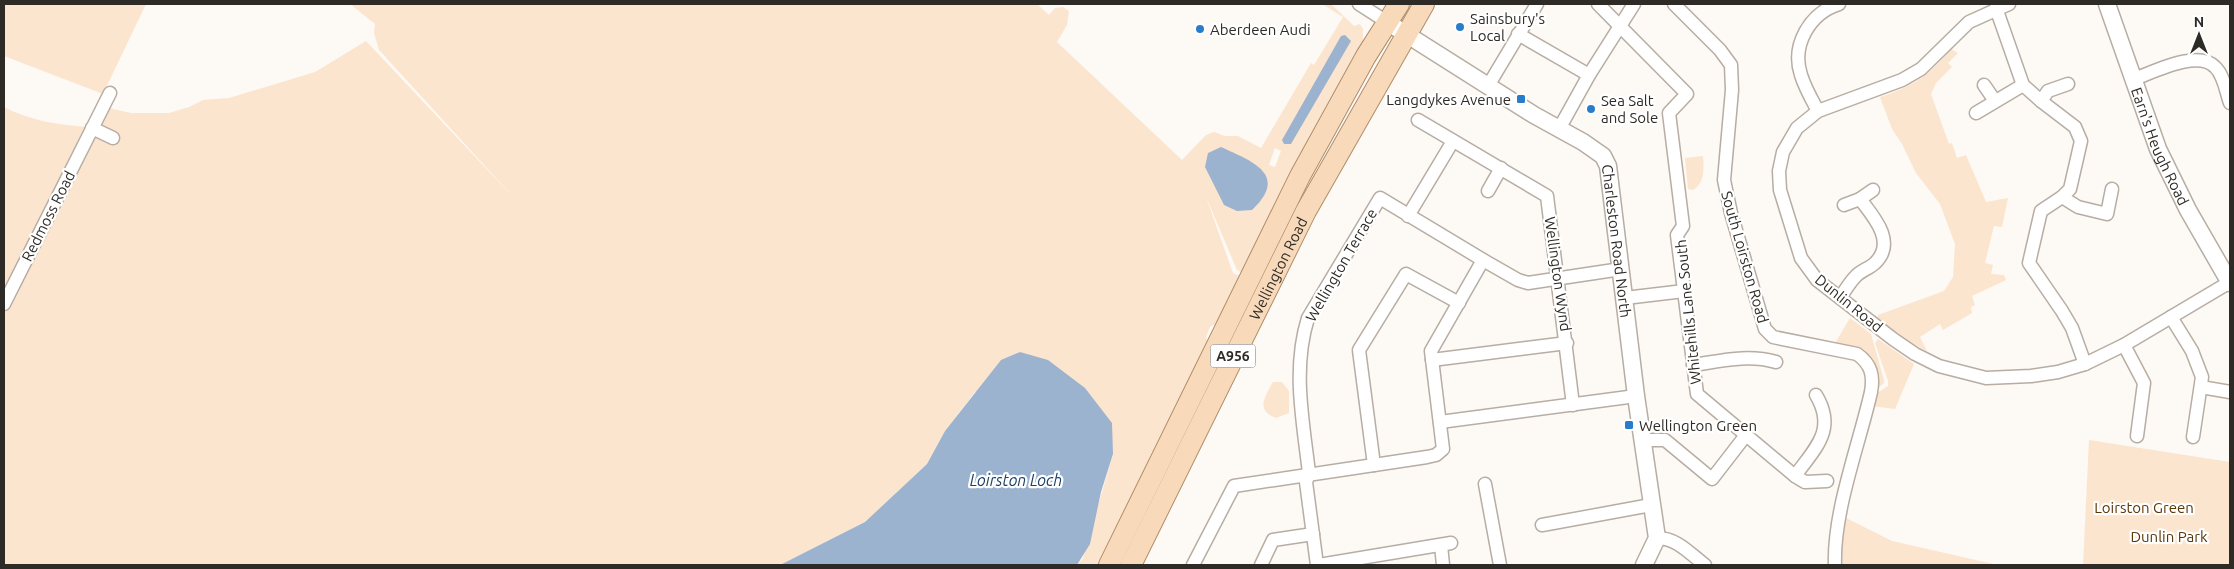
<svg xmlns="http://www.w3.org/2000/svg" width="2234" height="569" font-family="Ubuntu,sans-serif">
<style>
.green{fill:#fce5ce;fill-rule:evenodd}
.water{fill:#9bb3ce}
.lines{fill:none;stroke-linecap:round;stroke-linejoin:round}
.minor-casing{stroke:#b7ada3;stroke-width:15}
.tertiary-casing{stroke:#b7ada3;stroke-width:19}
.primary-casing{stroke:#ae8d69;stroke-width:22}
.minor{stroke:#fff;stroke-width:12}
.tertiary{stroke:#fff;stroke-width:16}
.primary{stroke:#f8dabb;stroke-width:20}
.poi-dot{fill:#287ccb;stroke:#fff;stroke-width:2}
.labels{text-anchor:middle;dominant-baseline:central;stroke-width:4.5;stroke-linejoin:round;paint-order:stroke}
.shield{fill:#fff;stroke:#6d6b68;stroke-width:1}
.shield-label{font-size:14px;font-weight:bold;fill:#2e2b27}
.poi-label{font-size:15px;fill:#2e2b27;stroke:#fff;text-anchor:start}
.street-label{font-size:15px;fill:#2e2b27;stroke:#fff}
.park-label{font-size:15px;fill:#5a3707;stroke:#fff}
.water-label{font-size:16px;font-style:italic;fill:#1d4267;stroke:#fff}
</style>
<rect width="100%" height="100%" fill="#fdf9f5"/>
<!-- green -->
<g class="green">
<polygon points="4,4 146,4 103,94 4,56"/>
<path d="M350 4H1037L1049 15 1055 8 1063 7 1069 11 1067 25 1057 42 1182 160 1206 135 1214 132 1225 136H1238L1261 148 1311 63 1314 65 1343 17 1322 4H1331L1354 26 1360 24 1363 29V43L1326 106 1291 172 1243 273 1237 270 1206 197 1233 273 1240 276 1218 323 1210 327 1206 337 1208 344 1148 460 1150 462 1099 565H1077L1083 558 1113 454 975 392 945 431 927 464 865 522 780 565H4V304L104 105 113 109 131 113H169L189 107 203 100 229 98 315 72 366 41 515 199 379 50 374 33 375 24ZM1275 148 1281 151 1275 167 1269 165Z"/>
<path d="M1951 49 1958 53 1948 63 1952 67 1936 83 1931 94 1949 144 1952 143 1957 158 1966 155 1986 202 2008 198 2002 227 1994 226 1985 263 1993 265 1991 274 2004 275 2006 280 1972 296 1975 305 1971 307 1972 313 1943 330 1940 324 1920 337 1927 351 1908 341 1877 318 1878 315 1944 291 1953 277 1955 244 1940 204 1916 173 1902 144 1892 129 1880 97C1913 86 1929 76 1951 49Z"/>
<path d="M4 107C28 120 59 125 86 127L4 293Z"/>
<path d="M1703 156C1704 168 1705 183 1693 190L1688 189 1685 158Z"/>
<polygon points="1850,318 1871,334 1884,380 1884,383 1876,390 1875,374 1834,345"/>
<polygon points="1878,339 1914,364 1895,409 1872,406 1877,393 1888,386 1888,381 1875,343"/>
<path d="M1273 382H1282L1289 391V413L1276 418C1255 410 1265 397 1273 382Z"/>
<polygon points="2089,440 2230,462 2230,565 2083,565"/>
<polygon points="1840,515 1892,541 1998,565 1835,565"/>
</g>
<!-- water -->
<g class="water">
<polygon points="1345,35 1351,41 1291,144 1284,144 1282,140 1341,36"/>
<path d="M1221 147C1251 161 1290 174 1252 210L1237 211 1224 205 1205 167 1208 153Z"/>
<polygon points="1020,352 1048,360 1085,388 1112,423 1113,454 1101,492 1090,544 1077,565 780,565 865,522 927,464 945,431 1001,360"/>
</g>
<g class="lines">
<defs>
<g id="minor">
<polyline points="1359,4 1387,22"/>
<polyline points="1598,4 1687,94 1669,113 1683,226 1677,235 1697,394 1795,476 1805,482 1827,481"/>
<path d="M1674 4 1720 50 1731 65 1732 90 1724 180 1731 213 1765 329 1773 337 1857 354C1871 364 1874 375 1871 392 1859 445 1833 512 1835 565"/>
<polyline points="2009,4 1969,22 1921,69 1902,80 1818,111 1797,128 1783,152 1779,171 1780,190 1801,258 1817,280 1893,339 1915,354 1939,366 1986,378 2031,376 2058,372 2085,364 2124,345 2230,282"/>
<polyline points="1996,8 2023,85 2041,101 2075,127 2081,141 2070,189 2062,197 2041,211 2029,263 2062,311 2072,328 2085,364"/>
<polyline points="1518,34 1589,75"/>
<path d="M2134 79C2154 72 2198 49 2215 67 2224 75 2226 92 2230 103"/>
<polyline points="1984,85 1995,101"/>
<polyline points="1488,86 1537,4"/>
<polyline points="2041,101 2048,91 2068,84"/>
<path d="M1818 111C1812 100 1805 88 1801 75 1791 45 1810 13 1839 4"/>
<polyline points="1976,113 2023,85"/>
<polyline points="1418,120 1547,196 1573,405"/>
<polyline points="92,128 113,138"/>
<polyline points="1559,129 1589,75 1634,4"/>
<polyline points="1488,191 1501,168"/>
<polyline points="2062,197 2078,207 2107,214 2112,189"/>
<polyline points="1860,199 1873,190"/>
<polyline points="1408,216 1453,141"/>
<polyline points="1625,298 1684,291"/>
<path d="M1840 298C1845 290 1850 282 1856 276 1862 270 1870 268 1875 263 1897 242 1873 216 1860 199L1844 205"/>
<polyline points="4,304 110,93"/>
<polyline points="2171,317 2192,351 2202,377 2193,437"/>
<polyline points="2124,345 2144,383 2137,436"/>
<polyline points="1432,360 1567,343"/>
<path d="M1693 365C1721 361 1748 354 1776 362"/>
<polyline points="2201,387 2230,392"/>
<polyline points="1440,422 1636,396"/>
<polyline points="1643,440 1665,440 1712,479 1746,435"/>
<polyline points="1374,465 1359,350 1406,274 1459,303"/>
<path d="M1795 476C1815 448 1837 430 1816 395"/>
<polyline points="1485,484 1500,565"/>
<polyline points="1542,525 1651,505"/>
<path d="M1657 538C1677 538 1689 553 1705 565"/>
<polyline points="1441,545 1443,565"/>
<polyline points="1193,565 1234,486 1427,457 1436,455 1443,449 1431,351 1483,260"/>
<polyline points="1261,565 1273,540 1313,534"/>
<path d="M1317 565 1306 482 1309 473C1303 421 1292 369 1308 318L1380 198 1483 260 1518 280 1528 283 1621 269"/>
<polyline points="1319,565 1451,543"/>
</g>
<g id="tertiary">
<path id="s1" d="M2107 4 2158 149 2188 210 2230 283"/>
<path id="s2" d="M1387 22 1534 115 1583 142 1603 156 1608 166 1636 396 1657 538 1644 565"/>
</g>
<g id="primary">
<polyline points="1109,565 1300,176 1366,56 1399,4"/>
<path id="s3" d="M1131 565 1306 211 1424 4"/>
</g>
</defs>
<!-- minor casing -->
<use href="#minor" class="minor-casing"/>
<!-- tertiary casing -->
<use href="#tertiary" class="tertiary-casing"/>
<!-- primary casing -->
<use href="#primary" class="primary-casing"/>
<!-- minor -->
<use href="#minor" class="minor"/>
<!-- tertiary -->
<use href="#tertiary" class="tertiary"/>
<!-- primary -->
<use href="#primary" class="primary"/>
</g>
<!-- markers -->
<g class="poi-dot">
<circle cx="1460" cy="27" r="5"/>
<circle cx="1200" cy="29" r="5"/>
<rect x="1516" y="94" width="10" height="10" rx="2.5"/>
<circle cx="1591" cy="109" r="5"/>
<rect x="1624" y="420" width="10" height="10" rx="2.5"/>
</g>
<g class="labels">
<!-- shield labels -->
<rect class="shield" x="1210.5" y="344.5" width="45" height="23" rx="4"/>
<g class="shield-label">
<text x="1233" y="356">A956</text>
</g>
<!-- poi labels -->
<g class="poi-label">
<text x="1470" y="18">Sainsbury's<tspan x="1470" dy="17">Local</tspan></text>
<text x="1210" y="29">Aberdeen Audi</text>
<text x="1511" y="99" text-anchor="end">Langdykes Avenue</text>
<text x="1601" y="100">Sea Salt<tspan x="1601" dy="17">and Sole</tspan></text>
<text x="1639" y="425">Wellington Green</text>
</g>
<!-- street labels -->
<g class="street-label">
<text stroke="none"><textPath href="#s1" startOffset="152">Earn's Heugh Road</textPath></text>
<text transform="translate(48 216) rotate(-63)">Redmoss Road</text>
<text stroke="none"><textPath href="#s2" startOffset="341">Charleston Road North</textPath></text>
<text transform="translate(1745 257) rotate(74)">South Loirston Road</text>
<text transform="translate(1341 265) rotate(-60)">Wellington Terrace</text>
<text stroke="none"><textPath href="#s3" startOffset="331">Wellington Road</textPath></text>
<text transform="translate(1558 274) rotate(82)">Wellington Wynd</text>
<text transform="translate(1849 303) rotate(39)">Dunlin Road</text>
<text transform="translate(1688 312) rotate(-96)">Whitehills Lane South</text>
</g>
<!-- park labels -->
<g class="park-label">
<text x="2144" y="507">Loirston Green</text>
<text x="2169" y="536">Dunlin Park</text>
</g>
<!-- water labels -->
<g class="water-label">
<text x="1016" y="480">Loirston Loch</text>
</g>
</g>
<!-- border -->
<rect width="2234" height="569" fill="none" stroke="#2e2b27" stroke-width="10"/>
<!-- north arrow -->
<g transform="translate(2199 35)" stroke="#ffffff" stroke-width="4" paint-order="stroke">
<path d="M0-4L9 19L0 12L-9 19Z" fill="#2e2b27"/>
<text y="-8" font-size="14" font-weight="bold" text-anchor="middle" fill="#2e2b27">N</text>
</g>
</svg>
